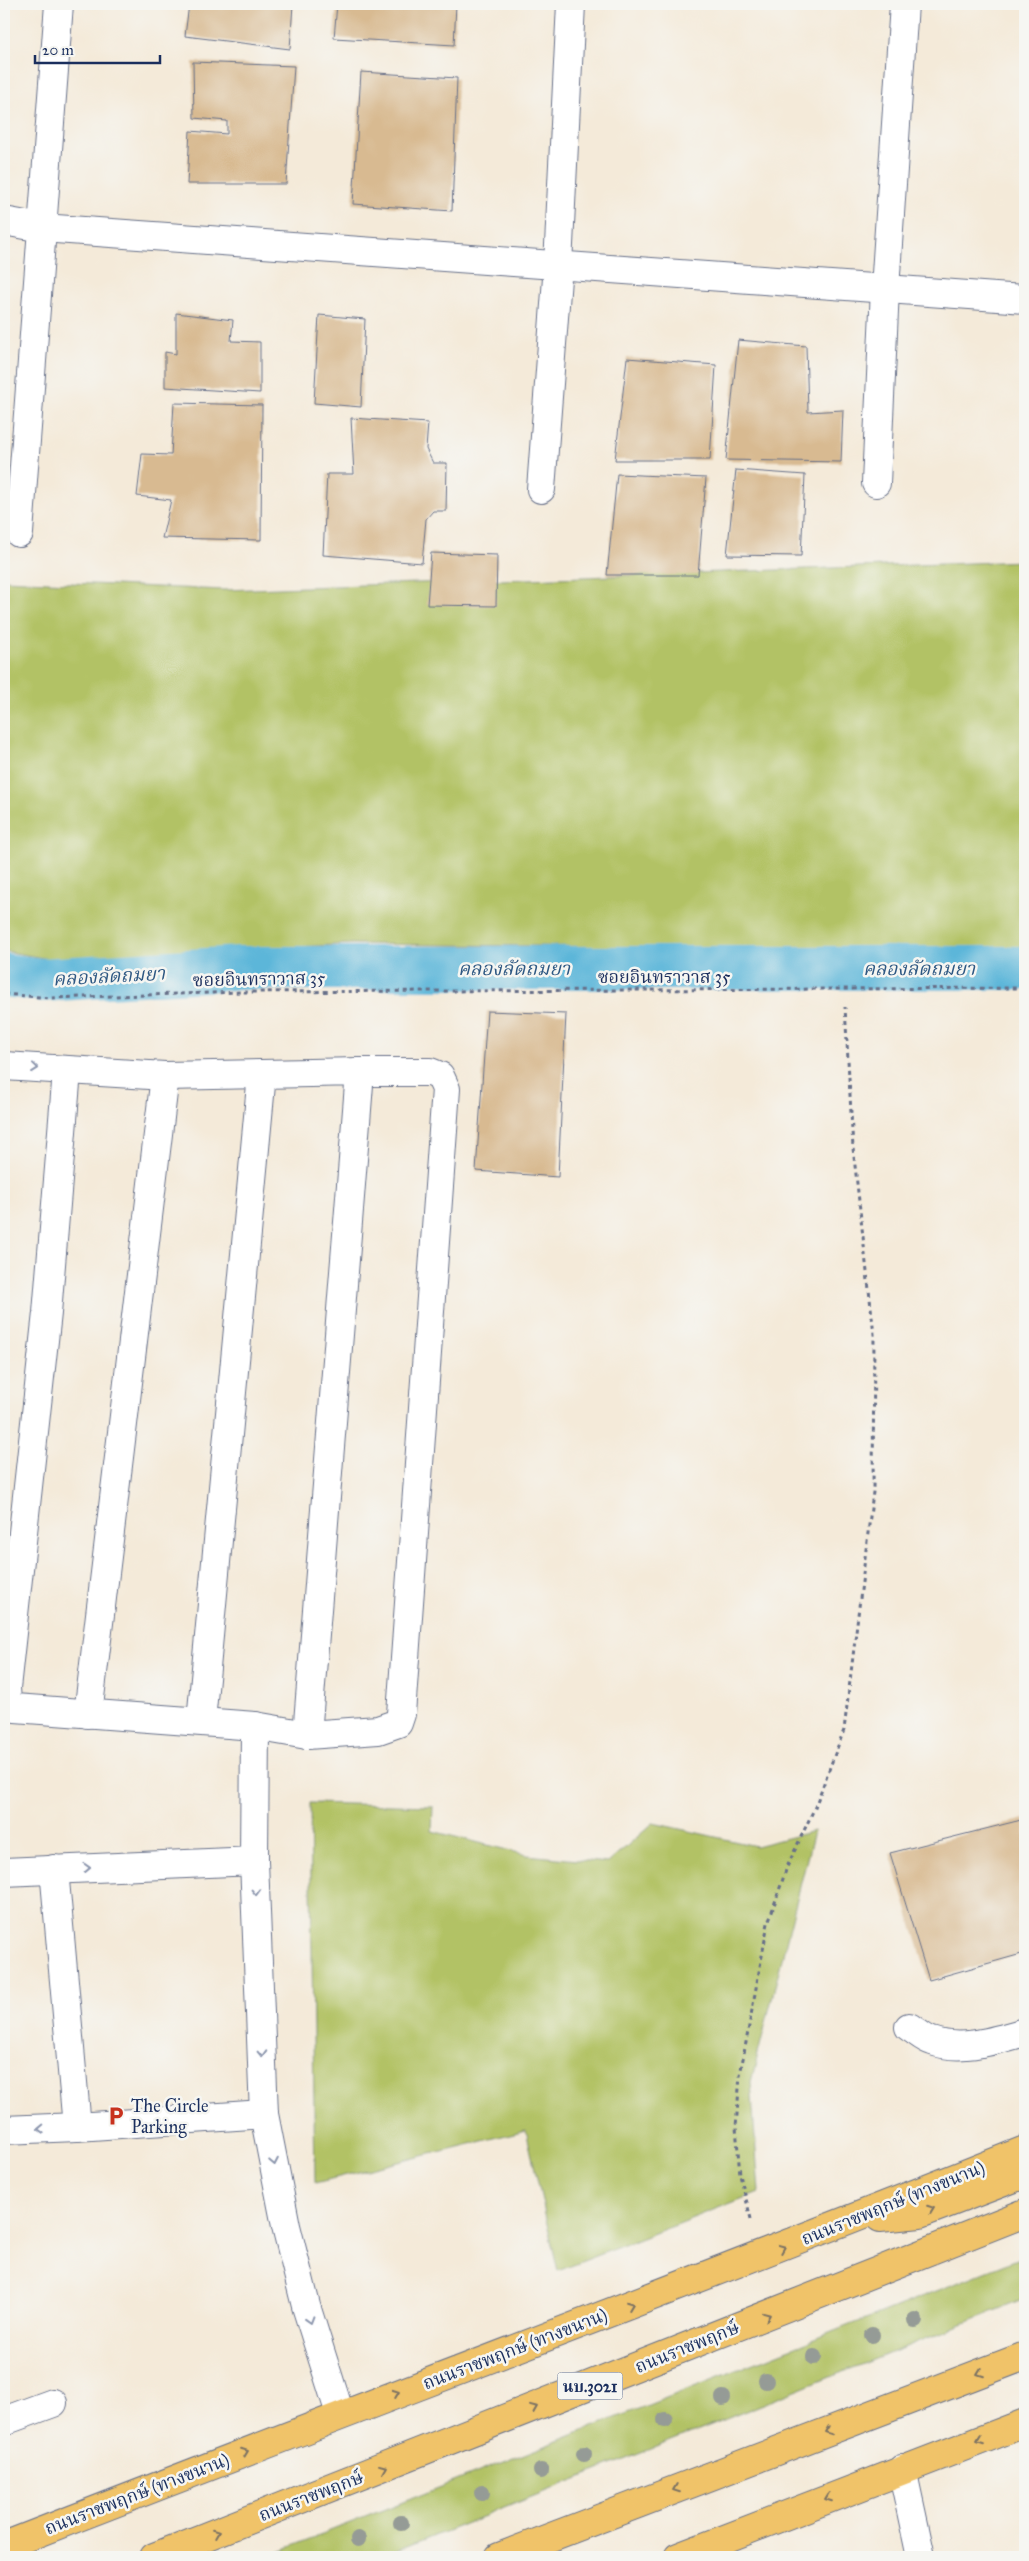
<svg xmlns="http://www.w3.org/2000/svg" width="1029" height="2561" font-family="'IM FELL Great Primer','Noto Serif Thai',serif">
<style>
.green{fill:#b2c265;stroke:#667862}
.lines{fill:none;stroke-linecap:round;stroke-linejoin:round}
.canal{stroke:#5bb6d9;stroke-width:44}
.building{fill:#d8ba91}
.minor-casing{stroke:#677089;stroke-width:30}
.major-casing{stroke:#677089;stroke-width:30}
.path{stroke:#677089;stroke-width:3;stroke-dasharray:4 4;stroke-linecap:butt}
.minor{stroke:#fff;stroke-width:28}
.major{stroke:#f0c369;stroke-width:28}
.tree{fill:#959b96}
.oneway{stroke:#8d97ae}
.oneway2{stroke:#7b7263}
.labels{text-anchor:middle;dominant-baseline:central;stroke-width:5;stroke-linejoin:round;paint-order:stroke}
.shield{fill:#f6f6f2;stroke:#5d6b8a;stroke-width:1}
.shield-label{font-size:16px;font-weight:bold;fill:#1b2f5e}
.street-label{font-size:18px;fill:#1b2f5e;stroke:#f6f6f2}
.poi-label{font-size:18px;fill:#1b2f5e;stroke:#f6f6f2;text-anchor:start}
.water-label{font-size:19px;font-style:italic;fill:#2e5883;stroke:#f6f6f2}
</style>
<rect width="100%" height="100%" fill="#f6f6f2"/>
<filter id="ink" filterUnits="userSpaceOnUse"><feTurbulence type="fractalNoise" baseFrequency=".02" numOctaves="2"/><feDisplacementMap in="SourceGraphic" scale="10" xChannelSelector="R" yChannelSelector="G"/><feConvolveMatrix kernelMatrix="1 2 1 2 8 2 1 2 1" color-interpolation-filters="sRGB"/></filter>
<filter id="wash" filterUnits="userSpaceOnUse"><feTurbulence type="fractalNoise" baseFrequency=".0096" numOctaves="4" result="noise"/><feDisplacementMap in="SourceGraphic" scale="20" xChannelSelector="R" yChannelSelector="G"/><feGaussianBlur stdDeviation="1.12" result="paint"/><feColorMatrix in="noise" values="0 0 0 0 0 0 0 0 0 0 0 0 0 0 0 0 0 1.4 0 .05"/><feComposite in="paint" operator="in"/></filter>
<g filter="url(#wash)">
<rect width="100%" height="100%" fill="#f4ead9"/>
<!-- green -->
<g class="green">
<polygon points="1025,561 1025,954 811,949 352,944 54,960 4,951 4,580 224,590"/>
<polygon points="310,1803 433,1806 432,1831 527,1855 608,1863 653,1823 756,1846 814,1831 751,2082 759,2192 558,2271 526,2130 315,2183"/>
<polygon points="1025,2256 1025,2299 382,2557 264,2557"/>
</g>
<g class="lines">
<!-- canal -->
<polyline class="canal" points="4,975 42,980 240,968 1025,968"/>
</g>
<g id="blocks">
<!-- building -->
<g class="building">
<polygon points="189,4 293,4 290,49 185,36"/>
<polygon points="337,4 456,4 454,45 334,38"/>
<polygon points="193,62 294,66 286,184 187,184 190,131 227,134 227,121 194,118"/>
<polygon points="361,72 457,78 452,211 353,204"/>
<polygon points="176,313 233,320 231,341 260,342 260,393 165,387 165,352 176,354"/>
<polygon points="319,315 365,319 361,407 314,403"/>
<polygon points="738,340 806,346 808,412 843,410 841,462 726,460"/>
<polygon points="627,358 716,365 710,460 615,460"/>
<polygon points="174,403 262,405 261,540 162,538 171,500 137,496 142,454 171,455"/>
<polygon points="351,418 428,423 426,449 433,463 447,463 446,511 433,511 426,519 422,563 323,555 327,474 354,474"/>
<polygon points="736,470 805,475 801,556 727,555"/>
<polygon points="617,474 706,478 698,575 607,575"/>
<polygon points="431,553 497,555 496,606 427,605"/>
<polygon points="487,1011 566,1014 558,1177 476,1171"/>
<polygon points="1025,1819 1025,1953 929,1980 890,1853"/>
</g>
</g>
</g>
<g filter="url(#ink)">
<use href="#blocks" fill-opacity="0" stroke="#677089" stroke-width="1"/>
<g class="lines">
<defs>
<g id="minor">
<polyline points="4,221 42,228 1025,299"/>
<polyline points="876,483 885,289 904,4"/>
<polyline points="541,489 558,265 571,4"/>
<polyline points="19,533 59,4"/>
<polyline points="4,1066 165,1076 360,1072 307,1735"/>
<polyline points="67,1071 47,1313 6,1688 7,1701 15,1708 255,1726 307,1735 378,1730 398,1723 401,1714 446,1089 440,1076 430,1072 360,1072"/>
<polyline points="88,1714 165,1076"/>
<polyline points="201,1721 262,1074"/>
<polyline points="254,1861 255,1726"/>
<polyline points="54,1869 77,2127"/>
<polyline points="4,1872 254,1861 264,2114 286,2226 306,2306 340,2414"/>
<path d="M909 2027C916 2031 924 2039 932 2041 962 2052 996 2040 1025 2032"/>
<polyline points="4,2130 77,2127 264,2114"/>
<polyline points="4,2421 53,2403"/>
<polyline points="902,2469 921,2557"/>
</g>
<g id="major">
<polyline points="880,2218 920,2214 1025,2174"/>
<path d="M4 2546C344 2413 686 2286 1025 2150"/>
<polyline points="154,2557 1025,2213"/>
<polyline points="499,2557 1025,2356"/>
<polyline points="678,2557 1025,2423"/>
</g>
</defs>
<!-- minor casing -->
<use href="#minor" class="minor-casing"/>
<!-- major casing -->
<use href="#major" class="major-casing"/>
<!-- path -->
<g class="path">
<polyline points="4,994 50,998 243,992 1025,988"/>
<polyline points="751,2219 740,2175 736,2127 740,2075 768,1923 787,1867 815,1807 844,1730 873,1492 874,1334 853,1148 845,1007"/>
</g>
<!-- minor -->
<use href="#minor" class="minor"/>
<!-- major -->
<use href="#major" class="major"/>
</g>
<!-- trees -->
<g class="tree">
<circle cx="915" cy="2320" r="8"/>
<circle cx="872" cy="2335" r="8"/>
<circle cx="814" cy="2357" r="8"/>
<circle cx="766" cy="2381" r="8"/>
<circle cx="723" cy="2398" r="8"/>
<circle cx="665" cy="2420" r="8"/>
<circle cx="584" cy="2454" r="8"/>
<circle cx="541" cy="2471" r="8"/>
<circle cx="482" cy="2493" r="8"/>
<circle cx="401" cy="2523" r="8"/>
<circle cx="358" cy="2539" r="8"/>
</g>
<!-- one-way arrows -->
<defs><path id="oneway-chevron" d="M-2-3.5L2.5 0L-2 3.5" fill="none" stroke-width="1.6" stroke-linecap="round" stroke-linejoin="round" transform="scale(1.25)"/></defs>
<g class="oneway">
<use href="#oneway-chevron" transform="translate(35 1068) rotate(6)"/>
<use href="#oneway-chevron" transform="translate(87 1868) rotate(-2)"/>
<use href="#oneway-chevron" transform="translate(256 1892) rotate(88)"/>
<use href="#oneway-chevron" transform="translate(262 2054) rotate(88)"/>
<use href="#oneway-chevron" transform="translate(41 2129) rotate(178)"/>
<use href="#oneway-chevron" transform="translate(274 2162) rotate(79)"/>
<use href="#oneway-chevron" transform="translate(310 2320) rotate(73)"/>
</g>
<g class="oneway2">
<use href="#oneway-chevron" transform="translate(931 2209) rotate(-21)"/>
<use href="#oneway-chevron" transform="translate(782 2248) rotate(-22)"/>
<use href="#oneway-chevron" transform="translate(630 2305) rotate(-21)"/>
<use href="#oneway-chevron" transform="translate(767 2316) rotate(-22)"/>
<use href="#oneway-chevron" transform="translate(980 2373) rotate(159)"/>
<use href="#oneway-chevron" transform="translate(396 2393) rotate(-21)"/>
<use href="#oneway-chevron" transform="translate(534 2408) rotate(-22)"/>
<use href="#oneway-chevron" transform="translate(828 2431) rotate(159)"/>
<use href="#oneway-chevron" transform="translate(980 2440) rotate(159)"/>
<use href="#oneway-chevron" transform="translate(245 2452) rotate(-21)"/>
<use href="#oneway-chevron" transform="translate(383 2468) rotate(-22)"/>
<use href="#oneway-chevron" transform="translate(676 2489) rotate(159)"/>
<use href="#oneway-chevron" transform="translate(828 2498) rotate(159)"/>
<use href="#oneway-chevron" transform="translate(216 2533) rotate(-21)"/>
</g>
</g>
<!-- icons -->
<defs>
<symbol id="parking-bare" viewBox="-9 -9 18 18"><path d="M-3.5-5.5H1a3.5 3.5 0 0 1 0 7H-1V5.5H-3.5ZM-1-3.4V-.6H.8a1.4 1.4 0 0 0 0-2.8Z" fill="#c8321e" stroke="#f6f6f2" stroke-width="2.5" paint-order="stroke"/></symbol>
</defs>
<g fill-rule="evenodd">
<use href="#parking-bare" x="102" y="2102" width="28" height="28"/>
</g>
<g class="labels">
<!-- shield labels -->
<rect class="shield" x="557.5" y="2372.5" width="65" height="27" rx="4"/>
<g class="shield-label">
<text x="590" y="2386">นบ.3021</text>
</g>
<!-- street labels -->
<g class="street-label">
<text x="664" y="977">ซอยอินทราวาส 35</text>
<text transform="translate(259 979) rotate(-1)">ซอยอินทราวาส 35</text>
<text transform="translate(893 2203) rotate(-22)">ถนนราชพฤกษ์ (ทางขนาน)</text>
<text transform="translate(687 2347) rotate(-22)">ถนนราชพฤกษ์</text>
<text transform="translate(515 2349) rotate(-21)">ถนนราชพฤกษ์ (ทางขนาน)</text>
<text transform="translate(137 2494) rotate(-21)">ถนนราชพฤกษ์ (ทางขนาน)</text>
<text transform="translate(311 2496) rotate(-21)">ถนนราชพฤกษ์</text>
</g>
<!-- poi labels -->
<g class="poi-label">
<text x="131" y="2106">The Circle<tspan x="131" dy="21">Parking</tspan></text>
</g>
<!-- water labels -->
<g class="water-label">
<text x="514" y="968">คลองลัดถมยา</text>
<text x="919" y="968">คลองลัดถมยา</text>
<text transform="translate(109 976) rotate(-3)">คลองลัดถมยา</text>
</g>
</g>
<!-- margin -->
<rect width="1029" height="2561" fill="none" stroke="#f6f6f2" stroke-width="20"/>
<!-- scale -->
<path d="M35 55v8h125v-8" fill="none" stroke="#1b2f5e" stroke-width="2.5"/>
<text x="42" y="55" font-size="15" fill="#1b2f5e" stroke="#f6f6f2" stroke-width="4" paint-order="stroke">20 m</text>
</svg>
